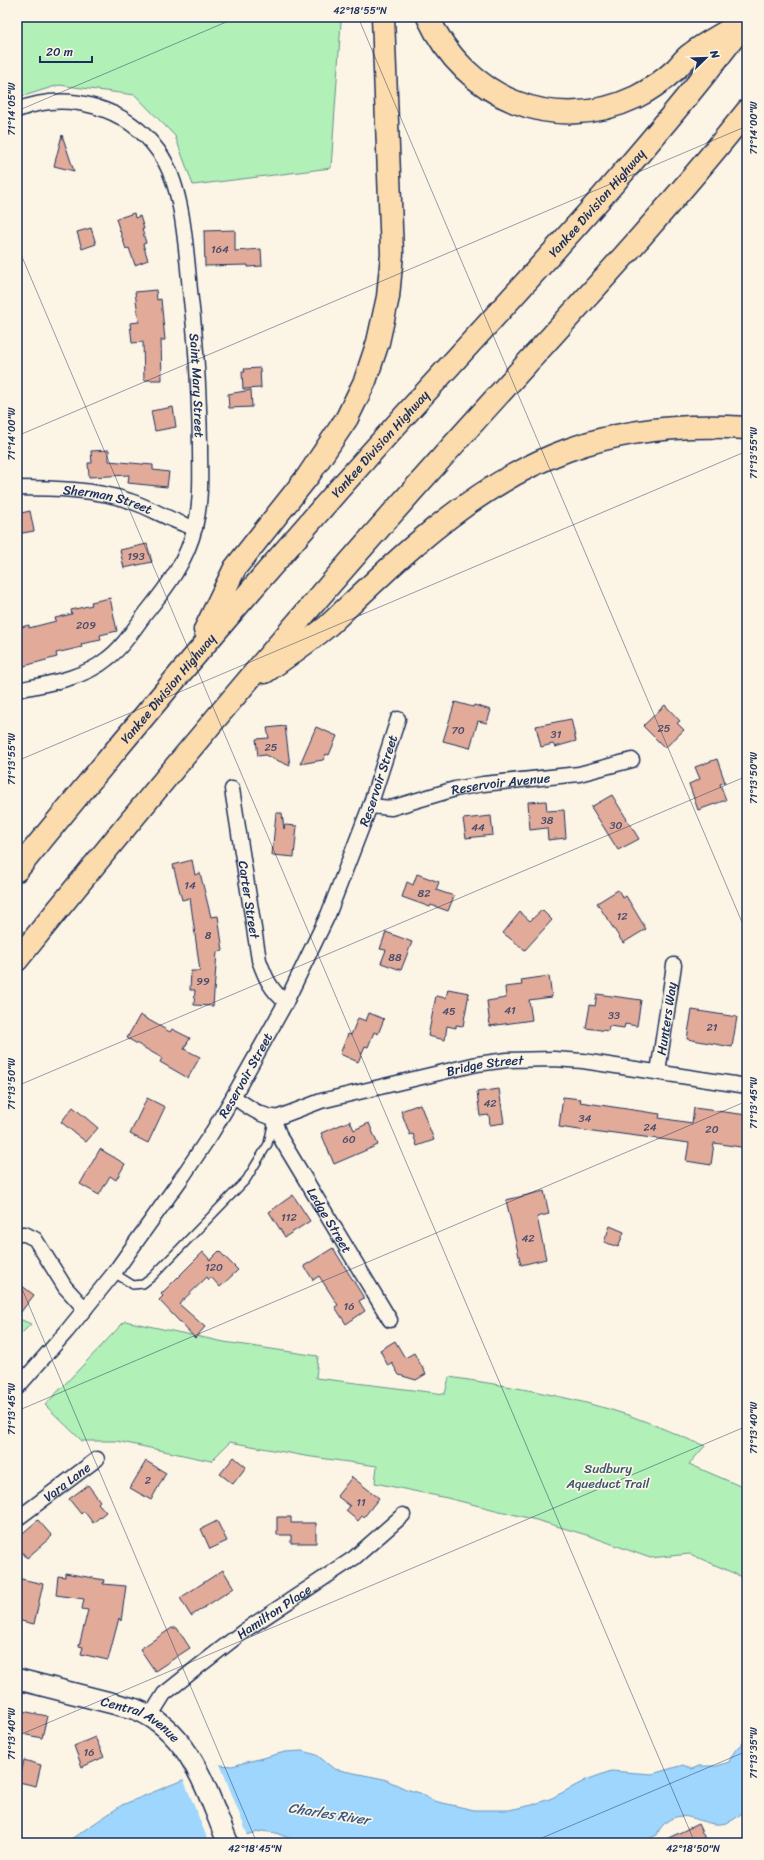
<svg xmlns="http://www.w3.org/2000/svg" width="764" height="1860" font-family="Sriracha,sans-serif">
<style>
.green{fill:#b1f0b7;stroke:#66908a}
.water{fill:#9ed6fd;stroke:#6a93bd}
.pier{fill:#fcf5e5}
.building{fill:#e2ab99;stroke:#1b2f5e}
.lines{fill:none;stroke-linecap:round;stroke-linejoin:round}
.lane-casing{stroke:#1b2f5e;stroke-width:10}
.street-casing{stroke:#1b2f5e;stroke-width:17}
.secondary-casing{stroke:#1b2f5e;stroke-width:23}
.highway-casing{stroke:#1b2f5e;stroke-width:25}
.lane{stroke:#fcf5e5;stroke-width:7}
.street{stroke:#fcf5e5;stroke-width:14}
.secondary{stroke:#fcf5e5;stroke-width:20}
.highway{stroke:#fcdcac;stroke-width:22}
.ticks{fill:none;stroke:#1b2f5e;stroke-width:1;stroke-opacity:0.45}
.labels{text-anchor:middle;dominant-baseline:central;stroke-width:3.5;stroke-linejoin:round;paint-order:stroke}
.number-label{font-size:11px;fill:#4d4e6d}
.street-label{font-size:13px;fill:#1b2f5e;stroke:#fcf5e5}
.park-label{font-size:13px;fill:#395670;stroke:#fcf5e5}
.water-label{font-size:14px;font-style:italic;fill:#3c5986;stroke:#fcf5e5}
.neatline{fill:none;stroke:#1b2f5e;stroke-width:1.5}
.ticks-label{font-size:10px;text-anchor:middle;fill:#1b2f5e}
</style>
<rect width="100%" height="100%" fill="#fcf5e5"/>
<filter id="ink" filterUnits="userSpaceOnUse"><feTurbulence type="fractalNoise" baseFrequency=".025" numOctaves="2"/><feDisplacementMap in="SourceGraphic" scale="8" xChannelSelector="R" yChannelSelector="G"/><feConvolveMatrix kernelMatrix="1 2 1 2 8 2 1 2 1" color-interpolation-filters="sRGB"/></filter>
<g filter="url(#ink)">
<!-- green -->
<g class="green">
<polygon points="17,17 329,17 341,22 331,168 193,185 175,136 135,95 59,85 17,98"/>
<polygon points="17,1318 31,1324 17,1338"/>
<path d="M125 1321 224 1342 318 1356 316 1378 445 1394 449 1377C510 1386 569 1396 628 1415 654 1424 679 1436 705 1446L689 1464 747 1489V1579L690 1554 650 1558 590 1536 536 1520 447 1498 375 1483 377 1466 305 1456 230 1442 211 1461 117 1441H82L45 1405Z"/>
</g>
<!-- water -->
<path class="water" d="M747 1741V1808C740 1815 732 1823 721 1824 700 1826 682 1805 663 1825 660 1829 658 1831 657 1835L639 1843H301L276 1833 262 1831 215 1843H65L122 1805 219 1765 232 1766 285 1752 302 1751 317 1755 334 1769 384 1779 406 1789 420 1793 434 1801 474 1810H509L532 1805 552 1798 586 1780 611 1771 652 1774 683 1765 692 1769 699 1766H717L729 1762C733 1753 737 1745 747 1741Z"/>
<!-- pier -->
<polygon class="pier" points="220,1764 248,1836 222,1843 209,1843 183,1778"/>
<!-- building -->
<g class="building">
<polygon points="62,135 74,171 54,166"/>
<polygon points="134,213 135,218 140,216 144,229 142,229 146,243 143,244 148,260 135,265 129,248 126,249 116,219"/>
<polygon points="91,228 96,244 82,249 77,232"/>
<polygon points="235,230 235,251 261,249 262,266 248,267 248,265 205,266 204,231"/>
<polygon points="156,290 157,300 161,299 165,340 161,340 162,380 144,380 143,342 132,343 130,323 139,322 135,292"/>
<polygon points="260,368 261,388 243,389 242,372 245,372 244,369"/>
<polygon points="251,390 252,407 229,408 228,394"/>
<polygon points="173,407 176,427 155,431 151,411"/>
<polygon points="109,450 109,461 153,465 153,470 169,472 167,487 128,483 129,475 89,477 88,463 92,463 91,451"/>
<polygon points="30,511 34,531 17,534 17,514"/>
<polygon points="147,544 152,562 124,568 120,550"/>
<polygon points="110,598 117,631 100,635 101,640 81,644 82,647 56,653 57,657 17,668 17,628 29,625 29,628 56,621 55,618 72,614 71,610 92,605 91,602"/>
<polygon points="455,702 473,707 474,705 491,710 487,723 478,721 470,748 443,741"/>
<polygon points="665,705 680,721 677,723 684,730 665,748 643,726"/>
<polygon points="571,719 576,741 555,747 553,744 541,747 536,726"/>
<polygon points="285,726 290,766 265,755 258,756 256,739 269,738 267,728"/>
<polygon points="316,727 337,736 329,755 326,754 323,760 300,764"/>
<polygon points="717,759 725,782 720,784 726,800 698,810 689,784 700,779 695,767"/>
<polygon points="612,795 639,839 618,850 591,807"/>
<polygon points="546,801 547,811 564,810 566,838 548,840 547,828 530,830 528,802"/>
<polygon points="276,813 282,813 284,829 285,825 297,826 294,857 272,855"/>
<polygon points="491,816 493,835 466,838 463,819"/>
<polygon points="192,860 195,875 200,873 211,917 218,916 223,951 217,952 213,1006 194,1005 195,990 190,990 191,971 200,971 190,898 182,900 173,865"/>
<polygon points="417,874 439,882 436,890 454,896 448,911 431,905 430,907 402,897 407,882 413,885"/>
<polygon points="618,890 623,898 626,896 646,929 623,943 597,903"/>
<polygon points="542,910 552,920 525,950 503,933 520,912 530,921"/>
<polygon points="386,932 412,942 401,970 381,963 386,950 380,949"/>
<polygon points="549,976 552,997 529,1000 532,1020 490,1026 487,1001 506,998 505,987 522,985 521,980"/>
<polygon points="448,989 469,993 463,1026 456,1025 456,1028 447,1026 445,1040 428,1036 436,996 446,998"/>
<polygon points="597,994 641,1000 637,1026 625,1024 624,1028 609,1026 608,1031 586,1028 590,1005 595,1006"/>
<polygon points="692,1010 737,1017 732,1047 687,1039"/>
<polygon points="369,1013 384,1019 378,1034 374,1032 368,1047 365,1046 358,1062 340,1054 348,1034 351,1035 358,1018 366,1021"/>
<polygon points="140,1015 170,1032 172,1029 190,1038 184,1049 200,1057 188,1078 160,1062 162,1058 127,1038"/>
<polygon points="499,1089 504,1123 490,1125 489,1115 480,1116 477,1092"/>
<polygon points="563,1097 581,1099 580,1102 660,1114 659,1118 692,1123 694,1108 747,1115 747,1148 714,1143 711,1165 686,1161 689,1143 607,1132 607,1134 559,1127"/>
<polygon points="147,1098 165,1107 148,1143 130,1134"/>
<polygon points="420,1104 434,1140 417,1146 413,1134 410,1135 401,1111"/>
<polygon points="73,1107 98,1128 86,1142 61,1122"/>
<polygon points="350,1121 354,1130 369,1123 378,1145 334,1164 321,1133"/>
<polygon points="100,1149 125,1164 116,1180 110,1176 99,1195 80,1184"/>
<polygon points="544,1191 549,1214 537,1217 546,1259 521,1265 506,1200"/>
<polygon points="293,1195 310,1221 285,1237 269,1212"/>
<polygon points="610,1226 624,1232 618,1247 604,1242"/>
<polygon points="333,1248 364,1298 359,1301 365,1311 346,1324 335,1307 338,1305 319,1276 313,1280 304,1266"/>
<polygon points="219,1251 238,1270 220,1287 211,1277 209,1280 207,1277 179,1304 205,1327 195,1338 159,1300 163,1296 161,1294 203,1252 210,1260"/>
<polygon points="17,1282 34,1295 17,1317"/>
<polygon points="395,1341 405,1358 414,1353 426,1374 416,1380 399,1375 392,1363 388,1366 380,1350"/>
<polygon points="234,1457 246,1467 233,1484 220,1474"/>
<polygon points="146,1461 166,1473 151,1500 130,1488"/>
<polygon points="352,1477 379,1498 364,1517 362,1516 358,1521 346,1511 350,1506 337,1496"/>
<polygon points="88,1485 100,1501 98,1503 106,1512 93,1523 84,1511 81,1514 69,1499"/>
<polygon points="277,1517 291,1517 291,1523 316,1523 316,1543 291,1543 291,1535 277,1535"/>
<polygon points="38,1520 52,1536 27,1558 17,1546 17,1538"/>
<polygon points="217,1521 227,1541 210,1549 201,1529"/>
<polygon points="223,1570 234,1588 191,1616 180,1598"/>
<polygon points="65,1573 104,1580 103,1584 126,1586 121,1621 119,1618 108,1660 81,1654 83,1647 79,1646 88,1610 82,1609 84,1599 56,1595 58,1576 65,1577"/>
<polygon points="17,1578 43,1584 34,1624 17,1620"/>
<polygon points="172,1628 177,1628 190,1648 155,1671 140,1649"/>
<polygon points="17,1710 47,1716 42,1738 17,1733"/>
<polygon points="95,1737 104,1757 82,1767 74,1746"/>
<polygon points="24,1760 41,1765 36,1786 19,1782"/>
<polygon points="698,1824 707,1843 658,1843"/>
</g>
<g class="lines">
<defs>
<polyline id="lane" points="114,1273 133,1285 143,1284 152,1277 246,1180 268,1144 272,1125"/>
<g id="street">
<path id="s1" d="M17 110C68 90 127 107 159 152 185 188 186 256 191 300 197 348 199 395 200 444 200 472 202 500 195 527 187 561 167 587 146 613 134 629 123 647 107 659 83 679 46 684 17 690"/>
<path id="s2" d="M17 488C52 488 96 489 130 501 152 508 172 522 195 528"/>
<path id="s3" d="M232 789 259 960C265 977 271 991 286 1002"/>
<path id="s4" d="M370 806 391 808 455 789 483 784 579 774 632 760"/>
<path id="s5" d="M658 1072 674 965"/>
<path id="s6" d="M233 1097C247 1105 262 1119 279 1117L321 1101 477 1064 507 1060 554 1059 583 1061 747 1086"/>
<path id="s7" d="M273 1118 281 1139 390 1320"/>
<polyline points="17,1234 25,1234 35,1239 65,1287 85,1309"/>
<path id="s8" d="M17 1388 67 1331 114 1273 183 1176 213 1131 233 1097 286 1002 328 915 370 806 398 719"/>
<path id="s9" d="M17 1519 97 1459"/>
<path id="s10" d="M151 1715 164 1694 199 1666 244 1631 354 1558 403 1515"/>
</g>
<g id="secondary">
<path id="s11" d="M17 1679 135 1709C191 1731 207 1792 228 1843"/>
</g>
<g id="highway">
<path d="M428 17C465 98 554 136 636 97 650 90 664 80 676 69 681 64 685 58 691 54 705 43 722 35 737 25"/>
<polyline points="205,630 235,568 308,476 347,418 365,381 378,342 388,297 392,254 383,17"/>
<path d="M265 672C285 658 305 644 324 629 334 621 343 611 353 602 373 583 394 563 415 545 518 456 610 419 747 428"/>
<path id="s12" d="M17 870C138 722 261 575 389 433 511 297 637 166 747 20"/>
<path d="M17 960C152 793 288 629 431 470 537 350 647 236 747 111"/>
</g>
</defs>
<!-- lane casing -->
<use href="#lane" class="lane-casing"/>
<!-- street casing -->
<use href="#street" class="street-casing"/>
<!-- secondary casing -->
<use href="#secondary" class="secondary-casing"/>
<!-- highway casing -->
<use href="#highway" class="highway-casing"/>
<!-- lane -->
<use href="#lane" class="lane"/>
<!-- street -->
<use href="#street" class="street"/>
<!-- secondary -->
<use href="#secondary" class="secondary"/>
<!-- highway -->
<use href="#highway" class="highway"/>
</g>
</g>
<!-- ticks -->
<path class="ticks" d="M358 17 747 934M17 111 238 17M17 245 695 1843M17 436 747 126M17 761 747 451M17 1086 747 776M17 1277 257 1843M17 1411 747 1101M17 1736 747 1426M530 1843 747 1751"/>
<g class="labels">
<!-- number labels -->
<g class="number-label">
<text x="220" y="249">164</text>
<text x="136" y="556">193</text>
<text x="86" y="625">209</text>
<text x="664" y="728">25</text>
<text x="458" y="730">70</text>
<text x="556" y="734">31</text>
<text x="271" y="747">25</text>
<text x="547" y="820">38</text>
<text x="616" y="825">30</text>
<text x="478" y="827">44</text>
<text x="190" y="885">14</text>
<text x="424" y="893">82</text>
<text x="622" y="916">12</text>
<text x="208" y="935">8</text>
<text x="395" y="957">88</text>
<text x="203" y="981">99</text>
<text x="510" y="1010">41</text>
<text x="449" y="1011">45</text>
<text x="614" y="1015">33</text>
<text x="712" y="1027">21</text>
<text x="490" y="1103">42</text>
<text x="585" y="1118">34</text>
<text x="650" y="1127">24</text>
<text x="712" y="1129">20</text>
<text x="349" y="1139">60</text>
<text x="289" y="1217">112</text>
<text x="528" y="1238">42</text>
<text x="214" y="1267">120</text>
<text x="349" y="1306">16</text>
<text x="148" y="1480">2</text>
<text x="361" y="1502">11</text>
<text x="89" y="1752">16</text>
</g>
<!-- street labels -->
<g class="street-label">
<text stroke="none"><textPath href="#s12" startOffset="884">Yankee Division Highway</textPath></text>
<text stroke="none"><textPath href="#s1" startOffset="398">Saint Mary Street</textPath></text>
<text stroke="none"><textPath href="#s12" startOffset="560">Yankee Division Highway</textPath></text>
<text stroke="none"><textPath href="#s2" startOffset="92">Sherman Street</textPath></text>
<text stroke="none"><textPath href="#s12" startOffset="236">Yankee Division Highway</textPath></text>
<text stroke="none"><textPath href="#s8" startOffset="712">Reservoir Street</textPath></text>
<text stroke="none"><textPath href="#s4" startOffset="134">Reservoir Avenue</textPath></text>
<text stroke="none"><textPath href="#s3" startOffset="112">Carter Street</textPath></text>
<text stroke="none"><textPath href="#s5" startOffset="54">Hunters Way</textPath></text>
<text stroke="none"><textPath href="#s6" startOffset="264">Bridge Street</textPath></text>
<text stroke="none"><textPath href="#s8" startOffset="388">Reservoir Street</textPath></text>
<text stroke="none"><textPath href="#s7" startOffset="117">Ledge Street</textPath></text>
<text stroke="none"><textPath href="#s9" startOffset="62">Vara Lane</textPath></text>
<text stroke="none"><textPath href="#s10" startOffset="162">Hamilton Place</textPath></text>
<text stroke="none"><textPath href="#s11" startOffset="131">Central Avenue</textPath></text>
</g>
<!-- park labels -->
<g class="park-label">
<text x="608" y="1468">Sudbury<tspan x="608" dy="15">Aqueduct Trail</tspan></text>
</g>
<!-- water labels -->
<g class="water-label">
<text transform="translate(329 1814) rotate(9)">Charles River</text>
</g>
</g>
<!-- margin -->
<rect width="764" height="1860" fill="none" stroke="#fcf5e5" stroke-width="44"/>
<!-- north arrow -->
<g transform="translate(706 58) rotate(67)" stroke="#fcf5e5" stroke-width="3" paint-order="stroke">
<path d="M0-3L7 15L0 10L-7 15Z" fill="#1b2f5e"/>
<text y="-6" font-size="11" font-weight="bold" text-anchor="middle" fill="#1b2f5e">N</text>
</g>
<!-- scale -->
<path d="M40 56v6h52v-6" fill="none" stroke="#1b2f5e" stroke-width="2"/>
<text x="46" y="56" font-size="12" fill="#1b2f5e" stroke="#fcf5e5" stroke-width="3" paint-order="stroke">20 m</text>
<rect x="22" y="22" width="720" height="1816" class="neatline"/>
<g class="ticks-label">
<text x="360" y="14">42°18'55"N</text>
<text transform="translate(11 109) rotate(-90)" y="4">71°14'05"W</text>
<text transform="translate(753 128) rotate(-90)" y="4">71°14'00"W</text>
<text transform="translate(11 434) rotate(-90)" y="4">71°14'00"W</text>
<text transform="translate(753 453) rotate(-90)" y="4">71°13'55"W</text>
<text transform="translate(11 759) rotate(-90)" y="4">71°13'55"W</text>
<text transform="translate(753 778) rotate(-90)" y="4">71°13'50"W</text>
<text transform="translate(11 1084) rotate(-90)" y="4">71°13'50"W</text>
<text transform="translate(753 1103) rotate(-90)" y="4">71°13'45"W</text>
<text transform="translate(11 1409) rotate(-90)" y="4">71°13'45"W</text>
<text transform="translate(753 1428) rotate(-90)" y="4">71°13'40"W</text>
<text transform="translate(11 1734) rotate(-90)" y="4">71°13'40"W</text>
<text transform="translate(753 1753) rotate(-90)" y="4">71°13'35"W</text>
<text x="255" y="1852">42°18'45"N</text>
<text x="693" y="1852">42°18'50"N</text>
</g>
</svg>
